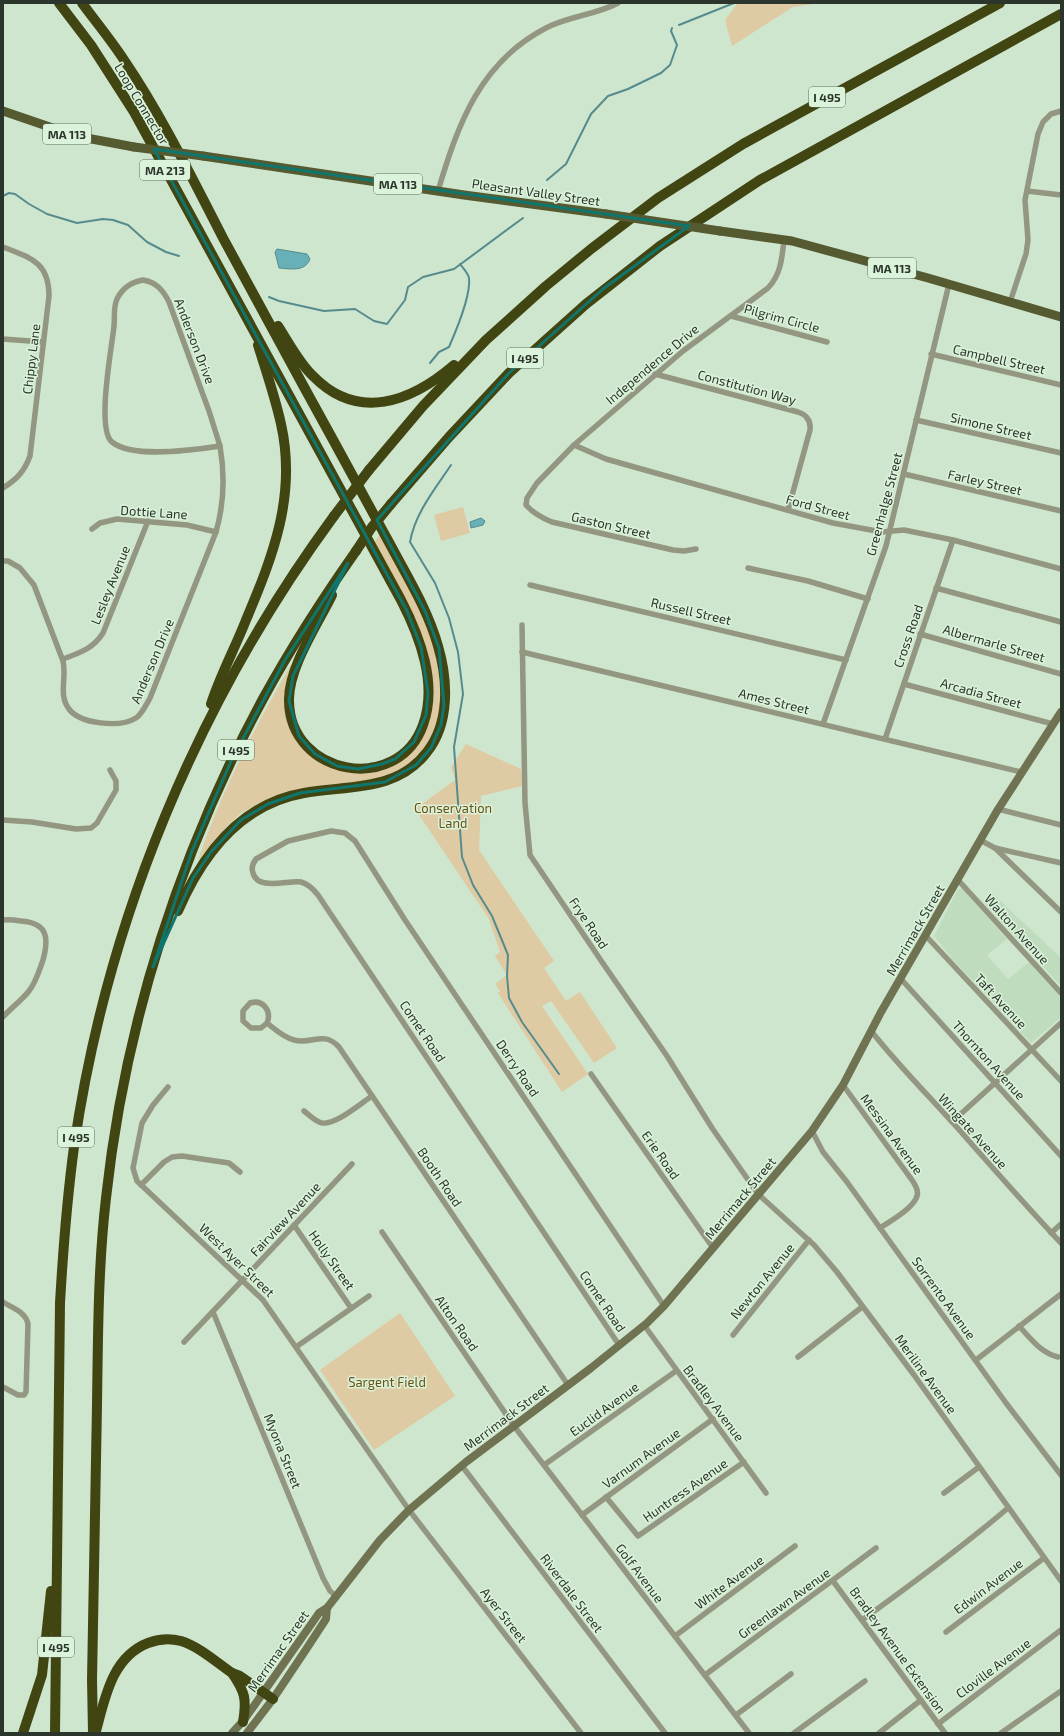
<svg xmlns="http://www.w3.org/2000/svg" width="1064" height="1736" font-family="'Exo 2',sans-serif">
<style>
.built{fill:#bfdcbe}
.green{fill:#decaa3}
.water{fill:#68b0b7;stroke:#568b8d}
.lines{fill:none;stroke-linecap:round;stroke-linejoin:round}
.stream{stroke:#568b8d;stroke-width:2}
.street{stroke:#939680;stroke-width:5.5}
.secondary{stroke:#6f7352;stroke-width:8}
.primary{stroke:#565a31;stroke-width:9}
.highway{stroke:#414511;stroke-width:10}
.primary-bridge{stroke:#565a31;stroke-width:9}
.highway-bridge{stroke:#414511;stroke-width:10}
.marked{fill:none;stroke:#0f766e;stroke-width:3;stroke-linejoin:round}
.labels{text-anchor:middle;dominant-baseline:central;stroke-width:3;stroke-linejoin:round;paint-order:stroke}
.shield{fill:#dcf3db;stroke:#616e60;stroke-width:1}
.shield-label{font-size:12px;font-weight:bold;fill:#2c352b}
.street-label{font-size:13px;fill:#2c352b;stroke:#dcf3db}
.park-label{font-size:13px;fill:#6a5115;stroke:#dcf3db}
</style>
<rect width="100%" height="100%" fill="#cfe6ce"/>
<!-- built -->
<g class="built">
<polygon points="962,888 1007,939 987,955 1008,979 1029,962 1061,997 1061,1017 1031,1043 954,961 934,936 958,889"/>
<polygon points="992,893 1061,958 1061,986 983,902"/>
</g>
<!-- green -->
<g class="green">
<polygon points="738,3 820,3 793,7 732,46 725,20"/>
<polygon points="463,507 470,533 441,541 434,515"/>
<path d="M381 533 421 606 436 643 442 702 433 736 421 752 406 766 387 776 261 803 241 813 226 827 198 860C223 787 260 717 299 651L285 704 321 761 376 768 420 735 430 670 374 543Z"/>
<polygon points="466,744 521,769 522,786 481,796 479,850 554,961 544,968 566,1001 580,992 617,1048 594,1063 551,1001 542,1006 588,1074 562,1092 498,993 500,991 495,984 507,975 495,956 500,952 489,919 415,809 455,780 451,767"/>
<polygon points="400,1313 455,1396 374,1450 320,1370"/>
</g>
<!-- water -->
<g class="water">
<path d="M277 249 307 254 310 259C305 272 291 269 279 268L275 252Z"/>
<polygon points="481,518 485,521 483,525 471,528 470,522"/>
</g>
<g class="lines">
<!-- stream -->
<g class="stream">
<polyline points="679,25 734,3"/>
<polyline points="547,180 566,164 591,114 608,96 628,89 661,73 670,65 677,45 671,31 672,28"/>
<polyline points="3,196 9,193 15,194 29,204 47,214 77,223 103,219 113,220 128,225 147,242 166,252 179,256"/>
<polyline points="269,297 279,301 324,311 355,309 374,321 387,324 405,300 408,287 423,277 454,269 523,218"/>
<path d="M430 363 439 352 449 347C456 331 471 295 469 278 468 273 463 268 460 264"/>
<path d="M451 465C435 489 415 513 410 542L435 583 449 618 458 652 463 694 454 747 462 857 473 885 492 916 508 955 507 976 509 998 522 1022 559 1074"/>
</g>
<!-- street -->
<g class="street">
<path d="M438 191C458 124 480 62 546 28 568 16 596 15 618 3"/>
<polyline points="1027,191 1061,195"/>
<path d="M3 247C31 258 49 262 49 296L30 456C24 472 17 479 3 488"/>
<path d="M143 280C156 282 163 290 169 302L209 411 220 446C194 450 133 459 112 442 96 429 112 347 114 326 115 317 113 308 117 299 122 289 131 282 143 280Z"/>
<polyline points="1010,302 1026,254 1028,240 1025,200 1038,134 1043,122 1051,114 1061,111"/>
<polyline points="731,316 827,342"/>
<polyline points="3,339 43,342"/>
<polyline points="931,354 1061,385"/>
<path d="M655 374 798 412C807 415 811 421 810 430L788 510"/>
<polyline points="916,420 1061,453"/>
<polyline points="574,445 606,459 833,523 882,532 904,530 953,540 1061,569"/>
<polyline points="904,474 1061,511"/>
<polyline points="92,529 100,523 117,519 187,525 216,532"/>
<path d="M696 549 684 551 673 550 552 522C542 518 534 514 526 505L527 498 537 483 574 445 683 351 768 288C781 274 782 258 784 240"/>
<path d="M3 561H8L20 568 34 585 63 661C67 677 58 695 69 709 80 724 120 728 136 718 142 714 146 705 150 698L216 532C224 504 225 475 220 446"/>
<polyline points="748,568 808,581 868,599"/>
<polyline points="530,585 846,660"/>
<polyline points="936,588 1061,622"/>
<polyline points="522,625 525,803 530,855 602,962 667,1056 712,1128 758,1194 814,1245 837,1272 914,1375 1061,1581"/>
<polyline points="920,634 1061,674"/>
<polyline points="522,652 1021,772"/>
<path d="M63 659C79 653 93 649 103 633L148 521"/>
<polyline points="904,684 1053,724"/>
<polyline points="823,724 886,546 949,284"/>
<polyline points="885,739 953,540"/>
<polyline points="998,809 1061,825"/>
<polyline points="3,820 32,822 76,829 91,828 97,823 116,790 116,781 110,770"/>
<polyline points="980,840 995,848 1061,863"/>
<polyline points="995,848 1061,912"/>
<polyline points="958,880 1061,993"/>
<path d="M3 920C9 919 15 920 21 921 48 923 49 938 43 960 39 971 36 982 29 991 22 1000 11 1008 3 1017"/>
<polyline points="926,936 1061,1081"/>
<polyline points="901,979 1061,1156"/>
<path d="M267 1023 261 1028H251L243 1021V1011L250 1003C263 999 272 1011 267 1023 275 1029 283 1037 294 1040 312 1045 323 1030 339 1047L568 1385"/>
<path d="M872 1032C902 1070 937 1104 969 1141 999 1175 1029 1209 1061 1243"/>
<polyline points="591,1074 713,1248"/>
<path d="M843 1085 909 1176C912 1180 916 1185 917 1190 922 1204 890 1221 880 1228"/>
<polyline points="168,1087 153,1105 142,1123 133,1168 137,1181 263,1300 409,1510 581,1733"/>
<path d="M304 1111C309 1115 316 1122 322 1123 336 1125 361 1103 372 1096"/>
<polyline points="952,1122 1061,1023"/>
<polyline points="812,1131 823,1152 847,1182 1006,1403 1061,1475"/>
<polyline points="141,1185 164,1162 172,1157 182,1156 229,1163 240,1172"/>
<polyline points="294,1225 351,1308"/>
<polyline points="382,1232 514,1426 749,1733"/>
<polyline points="1051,1233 1061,1224"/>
<path d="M3 1302C12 1308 26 1312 28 1324L26 1392 24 1395H18L3 1387"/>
<polyline points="213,1312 323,1578 330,1591 336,1596"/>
<polyline points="644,1325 766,1493"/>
<path d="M1019 1326C1031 1339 1041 1353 1058 1357"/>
<polyline points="733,1335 809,1240"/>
<polyline points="184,1342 352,1164"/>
<path d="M619 1345 318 895C314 890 309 884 301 882 288 880 258 891 253 873 251 868 253 863 256 859L288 841 331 831 345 833 355 841 405 920 664 1306"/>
<polyline points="296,1347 369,1296"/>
<polyline points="798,1357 862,1307"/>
<polyline points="976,1360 1061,1294"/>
<polyline points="544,1465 676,1371"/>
<polyline points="462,1466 665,1733"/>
<polyline points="944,1493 979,1467"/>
<polyline points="606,1497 638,1536 744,1462"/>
<polyline points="582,1515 713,1419"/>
<polyline points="833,1581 945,1733"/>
<path d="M862 1620C912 1584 961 1548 1008 1508"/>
<polyline points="946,1632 1044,1558"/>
<polyline points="675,1636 795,1546"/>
<polyline points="705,1675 876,1548"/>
<polyline points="736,1715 791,1674"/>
<polyline points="938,1724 1061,1630"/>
<polyline points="794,1733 865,1681"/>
<polyline points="879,1733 921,1700"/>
<polyline points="1001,1733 1061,1691"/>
</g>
<!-- secondary -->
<g class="secondary">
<polyline points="232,1733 244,1720 319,1613 327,1608 380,1540 409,1510 466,1462 591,1368 647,1323 664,1306 812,1131 843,1085 881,1012 997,811 1061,712"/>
<polyline points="247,1733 273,1699 307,1648 326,1619 327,1608"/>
</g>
<!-- primary -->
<g class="primary">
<polyline points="3,111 76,136 134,147"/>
<polyline points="203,156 464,195 606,214"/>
<polyline points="720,231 792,241 928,278 1061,317"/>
</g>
<!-- highway -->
<g class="highway">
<path d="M59 3 91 45 134 112 401 600C420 637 438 684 423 725 398 795 290 776 289 701 288 668 318 624 332 595"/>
<path d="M82 3C96 22 111 40 124 60 162 116 192 178 223 238 250 288 277 337 304 387 333 440 362 492 391 546 408 578 428 610 438 646 448 680 450 723 427 752 397 792 348 785 304 793 240 804 202 855 178 911"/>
<path d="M278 326C289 343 299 363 313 376 358 422 411 402 454 365"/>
<polyline points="369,470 423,406 486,340 546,286 591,249 658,198 743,144 1000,3"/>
<polyline points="391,504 449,437 509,373 586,304 660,246 760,180 1061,14"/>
<path d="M211 704C220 676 235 648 246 620 273 556 297 495 281 424 275 397 266 371 258 345"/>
<path d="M232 1673C245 1692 247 1699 243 1722"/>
<path d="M96 1731C105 1698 112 1657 148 1643 158 1639 170 1638 181 1641 200 1647 216 1662 232 1673L240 1676 273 1699"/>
<polyline points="23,1733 42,1675 51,1591"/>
<path d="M55 1733 60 1303C63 1251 67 1199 74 1147 107 919 198 701 334 516"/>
<path d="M93 1733 92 1679C94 1588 95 1497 97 1405 98 1336 98 1267 106 1198 125 1023 180 851 264 697 292 646 323 598 356 551"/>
</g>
<!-- primary-bridge -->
<g class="primary-bridge">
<polyline points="134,147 203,156"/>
<polyline points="606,214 720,231"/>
</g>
<!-- highway-bridge -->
<g class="highway-bridge">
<polyline points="334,516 369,470"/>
<polyline points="356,551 372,527 391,504"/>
</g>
</g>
<!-- marked area -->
<path class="marked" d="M154 149 689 226 603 289 509 373 377 520 425 611 439 648 444 705 441 725 431 748 416 765 385 782 300 793 268 804 241 820 211 852 193 878 153 967 192 851 232 759 285 660 348 563 293 676 289 701 299 736 315 754 337 766 358 769 382 764 395 759 414 742 426 715 428 693 421 647 407 611Z"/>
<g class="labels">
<!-- shield labels -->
<g class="shield">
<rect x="809" y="87" width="36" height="20" rx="3"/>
<rect x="43" y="124" width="48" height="20" rx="3"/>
<rect x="140" y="160" width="50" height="20" rx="3"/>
<rect x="374" y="174" width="48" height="20" rx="3"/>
<rect x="868" y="258" width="48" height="20" rx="3"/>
<rect x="507" y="348" width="36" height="20" rx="3"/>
<rect x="218" y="740" width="36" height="20" rx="3"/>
<rect x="58" y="1127" width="36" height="20" rx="3"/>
<rect x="38" y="1637" width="36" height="20" rx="3"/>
</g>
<g class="shield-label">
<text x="827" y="97">I 495</text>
<text x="67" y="134">MA 113</text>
<text x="165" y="170">MA 213</text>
<text x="398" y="184">MA 113</text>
<text x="892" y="268">MA 113</text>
<text x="525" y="358">I 495</text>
<text x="236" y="750">I 495</text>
<text x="76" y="1137">I 495</text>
<text x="56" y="1647">I 495</text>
</g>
<!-- street labels -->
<g class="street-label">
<text transform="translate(142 104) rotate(59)">Loop Connector</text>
<text transform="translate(536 192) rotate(8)">Pleasant Valley Street</text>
<text transform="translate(782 318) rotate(15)">Pilgrim Circle</text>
<text transform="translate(195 341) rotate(69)">Anderson Drive</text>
<text transform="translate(31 359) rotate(-83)">Chippy Lane</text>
<text transform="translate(999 359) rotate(13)">Campbell Street</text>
<text transform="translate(652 364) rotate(-40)">Independence Drive</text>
<text transform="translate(747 387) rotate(15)">Constitution Way</text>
<text transform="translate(991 426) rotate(13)">Simone Street</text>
<text transform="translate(985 482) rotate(13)">Farley Street</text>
<text transform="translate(884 504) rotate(-75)">Greenhalge Street</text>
<text transform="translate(818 507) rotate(15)">Ford Street</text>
<text transform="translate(154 512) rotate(4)">Dottie Lane</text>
<text transform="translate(611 525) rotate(13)">Gaston Street</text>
<text transform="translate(110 585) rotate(-68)">Lesley Avenue</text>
<text transform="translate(691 611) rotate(13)">Russell Street</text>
<text transform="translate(908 636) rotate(-71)">Cross Road</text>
<text transform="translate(994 643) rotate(16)">Albermarle Street</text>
<text transform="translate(152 661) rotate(-67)">Anderson Drive</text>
<text transform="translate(981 693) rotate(15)">Arcadia Street</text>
<text transform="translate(774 701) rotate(14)">Ames Street</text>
<text transform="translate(589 923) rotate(56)">Frye Road</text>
<text transform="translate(1017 929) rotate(48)">Walton Avenue</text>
<text transform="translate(915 930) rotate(-60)">Merrimack Street</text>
<text transform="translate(1001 1001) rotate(47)">Taft Avenue</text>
<text transform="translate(423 1031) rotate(56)">Comet Road</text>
<text transform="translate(989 1060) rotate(48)">Thornton Avenue</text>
<text transform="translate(518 1068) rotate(56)">Derry Road</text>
<text transform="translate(973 1131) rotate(48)">Wingate Avenue</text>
<text transform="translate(892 1134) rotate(54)">Messina Avenue</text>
<text transform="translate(661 1155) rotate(55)">Erie Road</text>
<text transform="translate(440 1177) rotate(56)">Booth Road</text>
<text transform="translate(740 1198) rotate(-50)">Merrimack Street</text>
<text transform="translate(285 1219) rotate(-47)">Fairview Avenue</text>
<text transform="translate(237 1260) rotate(44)">West Ayer Street</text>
<text transform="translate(332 1260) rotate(55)">Holly Street</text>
<text transform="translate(762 1281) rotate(-51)">Newton Avenue</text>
<text transform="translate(944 1298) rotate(54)">Sorrento Avenue</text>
<text transform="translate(603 1301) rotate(56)">Comet Road</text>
<text transform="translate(457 1323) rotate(55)">Alton Road</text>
<text transform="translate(926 1374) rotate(54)">Meriline Avenue</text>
<text transform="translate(714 1403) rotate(53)">Bradley Avenue</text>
<text transform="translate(604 1409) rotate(-36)">Euclid Avenue</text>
<text transform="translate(506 1417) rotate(-37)">Merrimack Street</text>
<text transform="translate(283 1451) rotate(68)">Myona Street</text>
<text transform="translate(641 1458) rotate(-36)">Varnum Avenue</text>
<text transform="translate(685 1490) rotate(-35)">Huntress Avenue</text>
<text transform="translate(640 1573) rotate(53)">Golf Avenue</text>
<text transform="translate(729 1582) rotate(-36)">White Avenue</text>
<text transform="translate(988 1586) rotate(-37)">Edwin Avenue</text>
<text transform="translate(572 1593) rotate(53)">Riverdale Street</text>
<text transform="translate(784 1603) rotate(-36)">Greenlawn Avenue</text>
<text transform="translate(504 1615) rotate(52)">Ayer Street</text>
<text transform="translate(898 1650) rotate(54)">Bradley Avenue Extension</text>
<text transform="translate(278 1651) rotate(-55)">Merrimac Street</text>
<text transform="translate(993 1668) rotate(-37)">Cloville Avenue</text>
</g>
<!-- park labels -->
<g class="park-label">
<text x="453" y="808">Conservation<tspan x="453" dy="15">Land</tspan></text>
<text x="387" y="1382">Sargent Field</text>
</g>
</g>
<!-- border -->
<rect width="1064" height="1736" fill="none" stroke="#2c352b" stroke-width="8"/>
</svg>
